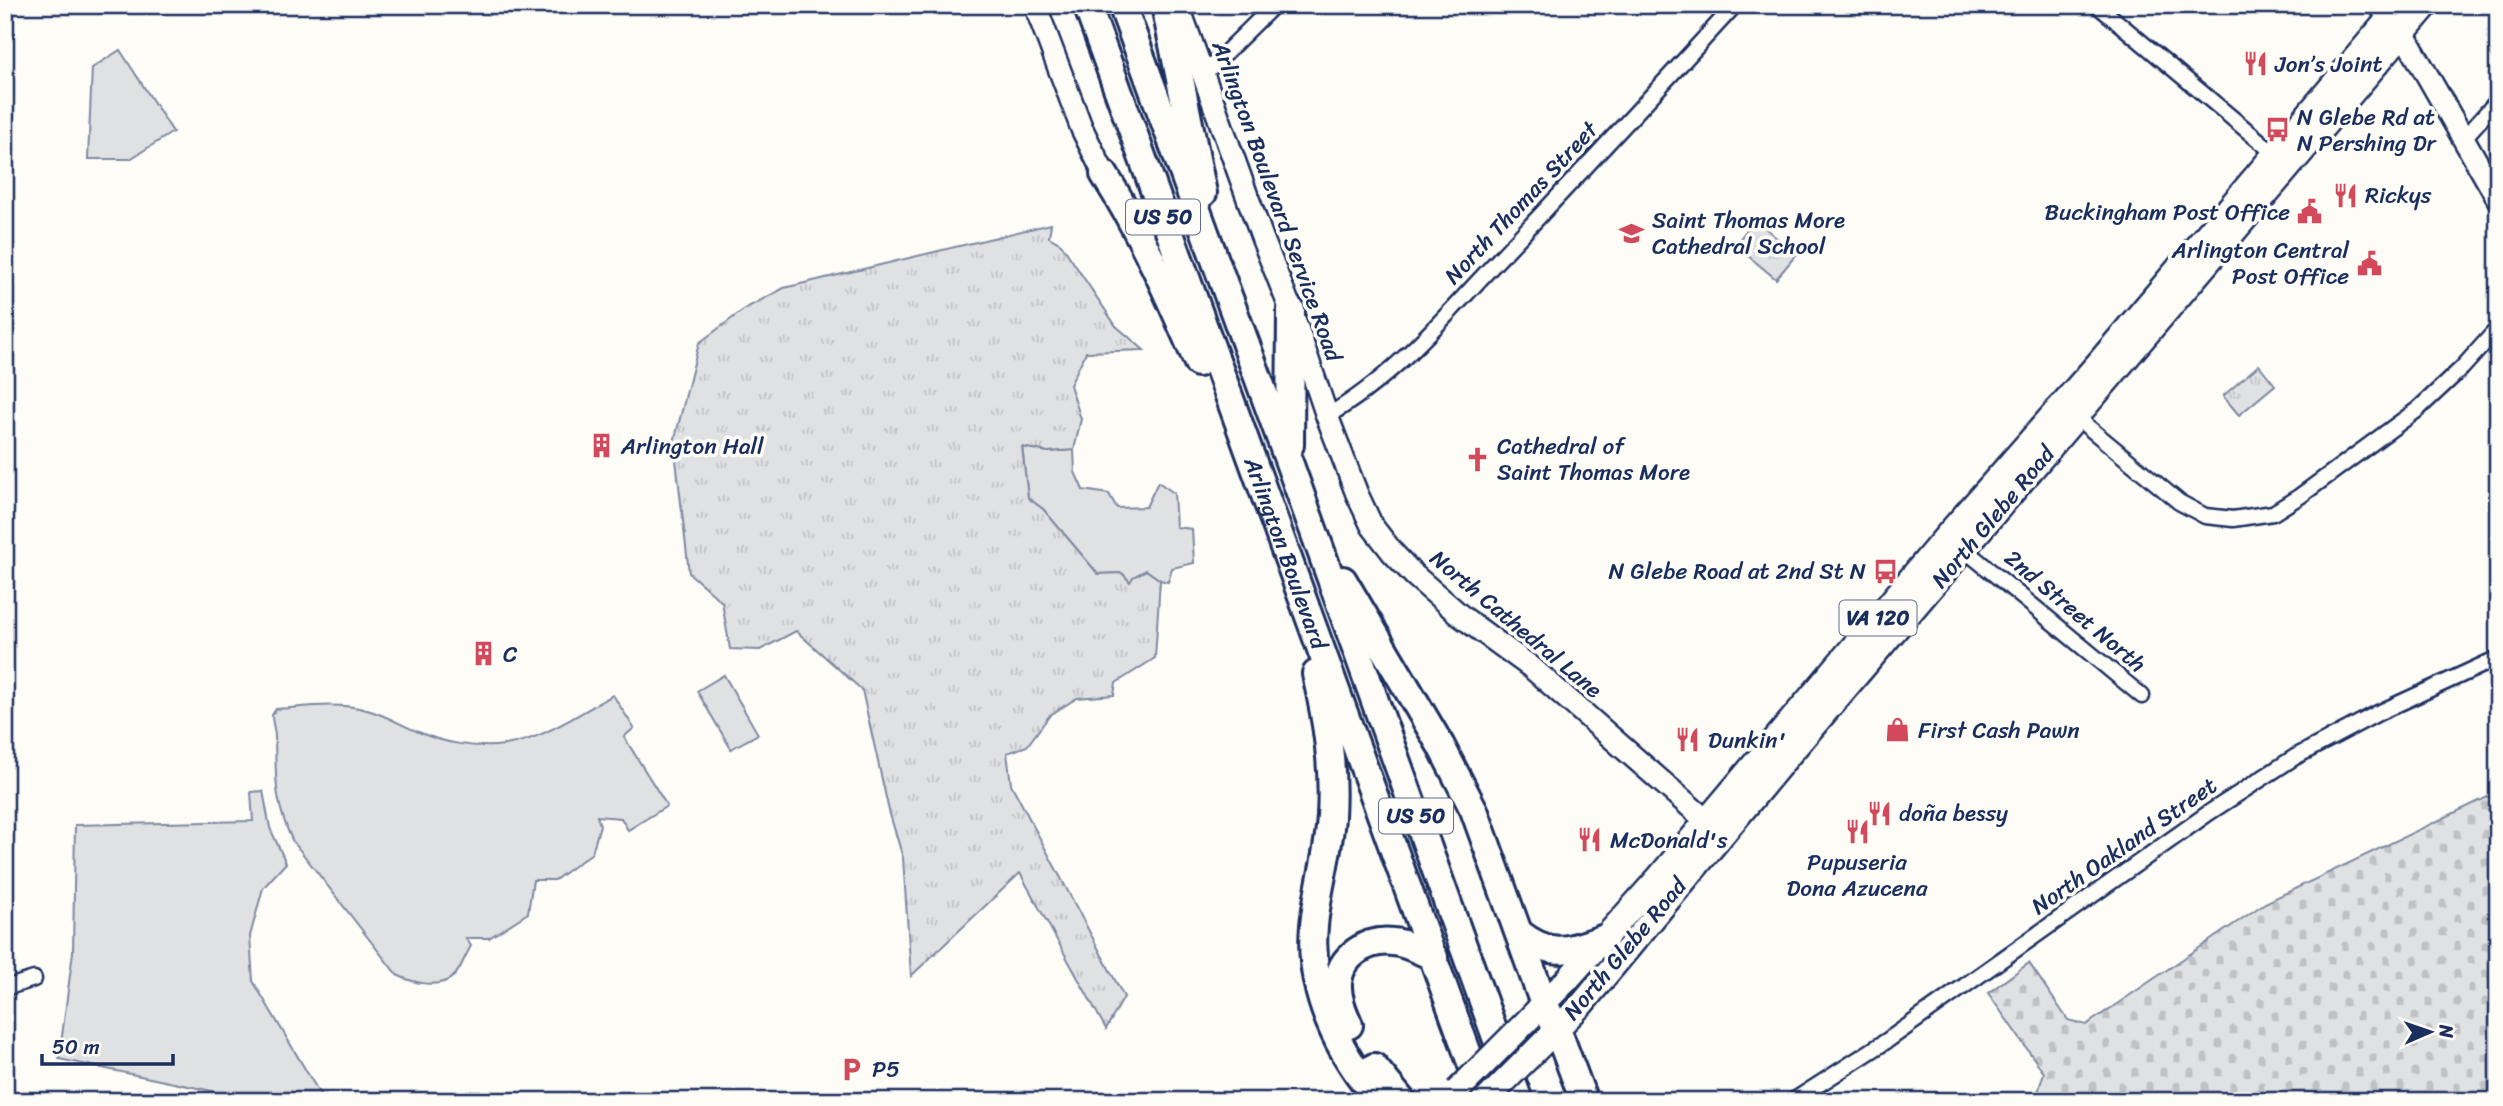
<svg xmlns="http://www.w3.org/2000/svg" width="2503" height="1106" font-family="Sriracha,sans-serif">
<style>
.grass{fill:#e0e1e3;stroke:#7e88a0;stroke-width:2}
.cemetery{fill:url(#cemetery-stones);stroke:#7e88a0;stroke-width:2}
.park{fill:url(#park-tufts);stroke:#7e88a0;stroke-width:2}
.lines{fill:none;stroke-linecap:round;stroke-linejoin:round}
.street-casing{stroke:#1b2f5e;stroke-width:19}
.secondary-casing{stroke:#1b2f5e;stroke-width:26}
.primary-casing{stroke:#1b2f5e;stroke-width:28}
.highway-casing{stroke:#1b2f5e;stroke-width:32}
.street{stroke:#fdfcf7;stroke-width:14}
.secondary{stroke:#fdfcf7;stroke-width:21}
.primary{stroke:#fdfcf7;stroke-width:23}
.highway{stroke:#fdfcf7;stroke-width:26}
.primary-bridge-casing{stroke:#1b2f5e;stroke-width:28;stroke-linecap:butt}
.primary-bridge{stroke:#fdfcf7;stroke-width:23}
.labels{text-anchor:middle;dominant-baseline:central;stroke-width:7;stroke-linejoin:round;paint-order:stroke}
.shield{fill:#fdfcf7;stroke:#5f6c8c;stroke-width:2}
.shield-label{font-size:21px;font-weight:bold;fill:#1b2f5e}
.poi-label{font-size:23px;fill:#1b2f5e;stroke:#fdfcf7;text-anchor:start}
.street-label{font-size:23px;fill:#1b2f5e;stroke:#fdfcf7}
</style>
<defs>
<pattern id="cemetery-stones" width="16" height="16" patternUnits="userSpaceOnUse" patternTransform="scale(1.75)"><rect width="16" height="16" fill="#e0e1e3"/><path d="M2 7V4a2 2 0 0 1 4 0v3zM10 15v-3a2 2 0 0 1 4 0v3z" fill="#c0c1c5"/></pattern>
<pattern id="park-tufts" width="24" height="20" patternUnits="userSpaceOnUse" patternTransform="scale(1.75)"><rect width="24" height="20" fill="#e0e1e3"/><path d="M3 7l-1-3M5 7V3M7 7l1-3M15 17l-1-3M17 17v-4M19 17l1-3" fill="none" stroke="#c0c1c5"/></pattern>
</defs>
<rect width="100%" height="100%" fill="#fdfcf7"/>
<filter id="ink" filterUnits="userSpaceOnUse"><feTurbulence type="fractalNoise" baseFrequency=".0143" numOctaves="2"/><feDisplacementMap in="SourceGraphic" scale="14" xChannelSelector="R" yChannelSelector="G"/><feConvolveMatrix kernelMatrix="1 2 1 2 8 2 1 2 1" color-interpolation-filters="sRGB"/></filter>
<g filter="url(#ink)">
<!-- grass -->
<g class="grass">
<polygon points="120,50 173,132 130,159 88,159 92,68"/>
<polygon points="1022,446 1048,452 1074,450 1075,472 1083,490 1109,494 1117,508 1146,507 1158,482 1174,493 1176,527 1192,529 1194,563 1172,568 1168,582 1160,580 1146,570 1130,582 1122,573 1098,574 1043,509 1028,498"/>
<polygon points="724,675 758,734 731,749 697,691"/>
<path d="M613 695 634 728 624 737 667 806 628 830 621 818 597 816 600 825 592 853 555 880H533L528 913 489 938H466L471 946C466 954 460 970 455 975 440 990 413 983 397 975L292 840C274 801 276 779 275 737 275 730 272 723 272 715L276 709C306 707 338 702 367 710 386 715 403 726 421 733 443 743 472 747 495 746 537 744 578 714 613 695Z"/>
<polygon points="263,791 270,828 286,863 263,888 250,936 253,981 324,1101 210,1101 212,1091 59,1059 73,952 75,825 253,821 251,792"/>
</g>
<!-- cemetery -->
<polygon class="cemetery" points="2498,792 2498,1101 2035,1101 2044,1073 1988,993 2029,963 2068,1020 2086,1025 2265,903"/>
<!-- park -->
<g class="park">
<polygon points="1755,219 1796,255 1776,279 1735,245"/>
<polygon points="1051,224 1049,237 1061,244 1116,326 1144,350 1086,352 1070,385 1081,419 1074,450 1048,452 1022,447 1028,498 1043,509 1098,574 1122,573 1130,582 1133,577 1146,570 1160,580 1155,658 1116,683 1114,695 1077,698 1050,715 1027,746 1007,753 1011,784 1124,997 1106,1029 1020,873 911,976 903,858 889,811 862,690 796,631 760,650 730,649 722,602 689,573 674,442 699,343 746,308 784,288"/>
<polygon points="2259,365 2275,385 2239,415 2223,396"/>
</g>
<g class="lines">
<defs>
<g id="street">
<polyline points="2097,5 2274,153"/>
<polyline points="1203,75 1274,5"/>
<polyline points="2463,139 2498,100"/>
<polyline points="2071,413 2179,502 2205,516 2233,519 2273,513 2300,496 2417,410 2462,368 2498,328"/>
<path d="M1327 416C1395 377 1446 315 1499 259 1579 175 1657 90 1735 5"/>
<polyline points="1959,545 2142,696"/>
<polyline points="5,988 34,979"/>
<polyline points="1793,1101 1888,1040 2210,812 2295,757 2378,713 2498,658"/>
</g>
<g id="secondary">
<polyline points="1035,5 1082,129 1104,174"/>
<polyline points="1178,5 1263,240 1291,310 1327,416 1357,494 1372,526 1393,553 1415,576 1461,616 1531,667 1718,831"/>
<polyline points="2379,5 2403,33 2498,199"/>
</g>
<g id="primary">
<polyline points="1518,1030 1567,980 1659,877 1947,535 2099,362 2400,5"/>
<polyline points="1528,1058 1582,1004 1783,762 2427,5"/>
</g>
<g id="highway">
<path id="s1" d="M1087 5 1485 1101"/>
<polyline points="1122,5 1290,465 1519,1101"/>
<polyline points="1165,5 1203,193"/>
<path d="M1104 174C1142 234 1170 298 1198 363"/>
<polyline points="1290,445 1291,310"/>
<polyline points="1343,580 1441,746 1474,810 1544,1004 1557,1029 1584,1101"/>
<path d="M1316 674C1327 722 1334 767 1331 816 1329 853 1317 889 1314 926 1308 991 1338 1054 1380 1101"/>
<path d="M1519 933C1552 959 1569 950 1605 938"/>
<path d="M1349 1025C1343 1012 1337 998 1338 983 1340 956 1367 939 1393 942 1407 943 1420 951 1434 957"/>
<polyline points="1374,1067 1402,1101"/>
</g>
</defs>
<!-- street casing -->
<use href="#street" class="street-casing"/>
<!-- secondary casing -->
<use href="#secondary" class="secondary-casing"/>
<!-- primary casing -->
<use href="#primary" class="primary-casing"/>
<!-- highway casing -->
<use href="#highway" class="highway-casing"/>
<!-- street -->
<use href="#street" class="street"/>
<!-- secondary -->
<use href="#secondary" class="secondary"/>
<!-- primary -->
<use href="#primary" class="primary"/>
<!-- highway -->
<use href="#highway" class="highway"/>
<defs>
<g id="primary-bridge">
<polyline points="1457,1091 1518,1030"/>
<polyline points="1485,1101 1528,1058"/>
</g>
</defs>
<!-- primary-bridge casing -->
<use href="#primary-bridge" class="primary-bridge-casing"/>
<!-- primary-bridge -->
<use href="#primary-bridge" class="primary-bridge"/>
</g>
</g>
<!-- icons -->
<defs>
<symbol id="restaurant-bare" viewBox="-9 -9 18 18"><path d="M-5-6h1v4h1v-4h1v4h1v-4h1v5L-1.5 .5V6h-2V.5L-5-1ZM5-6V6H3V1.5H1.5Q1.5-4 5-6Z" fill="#d1495b" stroke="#fdfcf7" stroke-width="2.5" paint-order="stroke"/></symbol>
<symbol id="bus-bare" viewBox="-9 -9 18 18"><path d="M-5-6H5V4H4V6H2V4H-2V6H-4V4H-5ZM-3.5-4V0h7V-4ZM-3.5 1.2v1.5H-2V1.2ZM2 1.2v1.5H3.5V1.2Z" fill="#d1495b" stroke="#fdfcf7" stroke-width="2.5" paint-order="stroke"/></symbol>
<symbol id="civic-bare" viewBox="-9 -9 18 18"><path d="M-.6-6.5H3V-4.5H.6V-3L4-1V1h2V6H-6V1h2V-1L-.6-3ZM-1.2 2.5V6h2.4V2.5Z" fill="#d1495b" stroke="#fdfcf7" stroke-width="2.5" paint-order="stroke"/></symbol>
<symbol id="school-bare" viewBox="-9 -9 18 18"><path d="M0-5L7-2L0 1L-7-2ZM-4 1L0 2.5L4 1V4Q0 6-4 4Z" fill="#d1495b" stroke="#fdfcf7" stroke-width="2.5" paint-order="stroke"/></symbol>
<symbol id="building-bare" viewBox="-9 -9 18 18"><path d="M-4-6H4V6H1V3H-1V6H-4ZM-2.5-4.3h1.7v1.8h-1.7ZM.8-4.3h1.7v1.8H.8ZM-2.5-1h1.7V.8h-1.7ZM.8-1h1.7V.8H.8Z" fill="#d1495b" stroke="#fdfcf7" stroke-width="2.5" paint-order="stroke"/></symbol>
<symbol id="church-bare" viewBox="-9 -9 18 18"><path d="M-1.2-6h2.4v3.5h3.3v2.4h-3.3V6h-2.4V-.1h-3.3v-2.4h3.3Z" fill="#d1495b" stroke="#fdfcf7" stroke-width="2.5" paint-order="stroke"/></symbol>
<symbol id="shop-bare" viewBox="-9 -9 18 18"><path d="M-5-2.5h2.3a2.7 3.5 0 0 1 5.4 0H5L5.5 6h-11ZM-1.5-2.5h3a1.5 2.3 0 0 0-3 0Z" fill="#d1495b" stroke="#fdfcf7" stroke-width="2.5" paint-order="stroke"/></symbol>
<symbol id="parking-bare" viewBox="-9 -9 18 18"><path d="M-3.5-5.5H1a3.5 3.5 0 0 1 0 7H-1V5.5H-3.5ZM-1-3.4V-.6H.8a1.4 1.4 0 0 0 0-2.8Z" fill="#d1495b" stroke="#fdfcf7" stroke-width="2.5" paint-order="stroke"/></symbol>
</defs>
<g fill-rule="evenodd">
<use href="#restaurant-bare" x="2238" y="46" width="35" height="35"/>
<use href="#bus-bare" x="2260" y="112" width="35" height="35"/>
<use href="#restaurant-bare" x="2328" y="178" width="35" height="35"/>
<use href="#civic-bare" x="2292" y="194" width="35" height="35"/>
<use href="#school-bare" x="1614" y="216" width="35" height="35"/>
<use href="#civic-bare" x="2352" y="246" width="35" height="35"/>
<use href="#building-bare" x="584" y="428" width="35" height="35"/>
<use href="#church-bare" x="1460" y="442" width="35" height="35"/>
<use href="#bus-bare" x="1868" y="554" width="35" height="35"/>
<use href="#building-bare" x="466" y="636" width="35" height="35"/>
<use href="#shop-bare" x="1880" y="712" width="35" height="35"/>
<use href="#restaurant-bare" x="1670" y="722" width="35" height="35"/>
<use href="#restaurant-bare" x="1862" y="796" width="35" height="35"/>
<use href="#restaurant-bare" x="1840" y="814" width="35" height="35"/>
<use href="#restaurant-bare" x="1572" y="822" width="35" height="35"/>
<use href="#parking-bare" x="834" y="1052" width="35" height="35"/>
</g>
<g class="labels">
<!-- shield labels -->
<g class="shield">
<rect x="1126" y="199.5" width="74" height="35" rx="5"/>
<rect x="1839.5" y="600.5" width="77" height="35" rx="5"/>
<rect x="1379" y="798.5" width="74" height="35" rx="5"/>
</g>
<g class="shield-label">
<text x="1163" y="217">US 50</text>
<text x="1878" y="618">VA 120</text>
<text x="1416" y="816">US 50</text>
</g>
<!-- poi labels -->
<g class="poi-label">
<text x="2275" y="64">Jon’s Joint</text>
<text x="2297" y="117">N Glebe Rd at<tspan x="2297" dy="26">N Pershing Dr</tspan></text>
<text x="2365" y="195">Rickys</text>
<text x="2290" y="212" text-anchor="end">Buckingham Post Office</text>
<text x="1652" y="220">Saint Thomas More<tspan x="1652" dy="26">Cathedral School</tspan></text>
<text x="2349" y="250" text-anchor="end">Arlington Central<tspan x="2349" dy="26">Post Office</tspan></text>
<text x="621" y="446">Arlington Hall</text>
<text x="1497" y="446">Cathedral of<tspan x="1497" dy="26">Saint Thomas More</tspan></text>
<text x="1866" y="571" text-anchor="end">N Glebe Road at 2nd St N</text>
<text x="503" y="654">C</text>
<text x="1918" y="730">First Cash Pawn</text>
<text x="1708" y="740">Dunkin'</text>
<text x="1899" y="813">doña bessy</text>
<text x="1610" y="840">McDonald's</text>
<text x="1857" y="862" text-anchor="middle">Pupuseria<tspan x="1857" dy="26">Dona Azucena</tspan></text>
<text x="872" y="1069">P5</text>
</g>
<!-- street labels -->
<g class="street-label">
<text transform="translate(1277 201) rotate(70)">Arlington Boulevard Service Road</text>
<text transform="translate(1521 203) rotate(-47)">North Thomas Street</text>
<text transform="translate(1993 517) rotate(-50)">North Glebe Road</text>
<text stroke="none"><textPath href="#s1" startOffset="583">Arlington Boulevard</textPath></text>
<text transform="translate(2075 611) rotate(40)">2nd Street North</text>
<text transform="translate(1516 624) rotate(40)">North Cathedral Lane</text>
<text transform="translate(2124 846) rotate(-35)">North Oakland Street</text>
<text transform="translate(1625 949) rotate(-50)">North Glebe Road</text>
</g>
</g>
<!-- margin -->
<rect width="2503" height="1106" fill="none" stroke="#fdfcf7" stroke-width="28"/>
<rect x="14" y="14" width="2475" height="1078" fill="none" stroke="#1b2f5e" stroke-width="2.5" filter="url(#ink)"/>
<!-- north arrow -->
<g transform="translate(2430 1032) rotate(88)" stroke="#fdfcf7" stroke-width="5" paint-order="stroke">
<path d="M0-5L12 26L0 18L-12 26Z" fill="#1b2f5e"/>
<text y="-10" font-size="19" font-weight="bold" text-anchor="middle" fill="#1b2f5e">N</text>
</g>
<!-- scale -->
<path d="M42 1054v10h131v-10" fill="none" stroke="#1b2f5e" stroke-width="3.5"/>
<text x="52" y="1054" font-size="21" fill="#1b2f5e" stroke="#fdfcf7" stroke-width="5" paint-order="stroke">50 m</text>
</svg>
